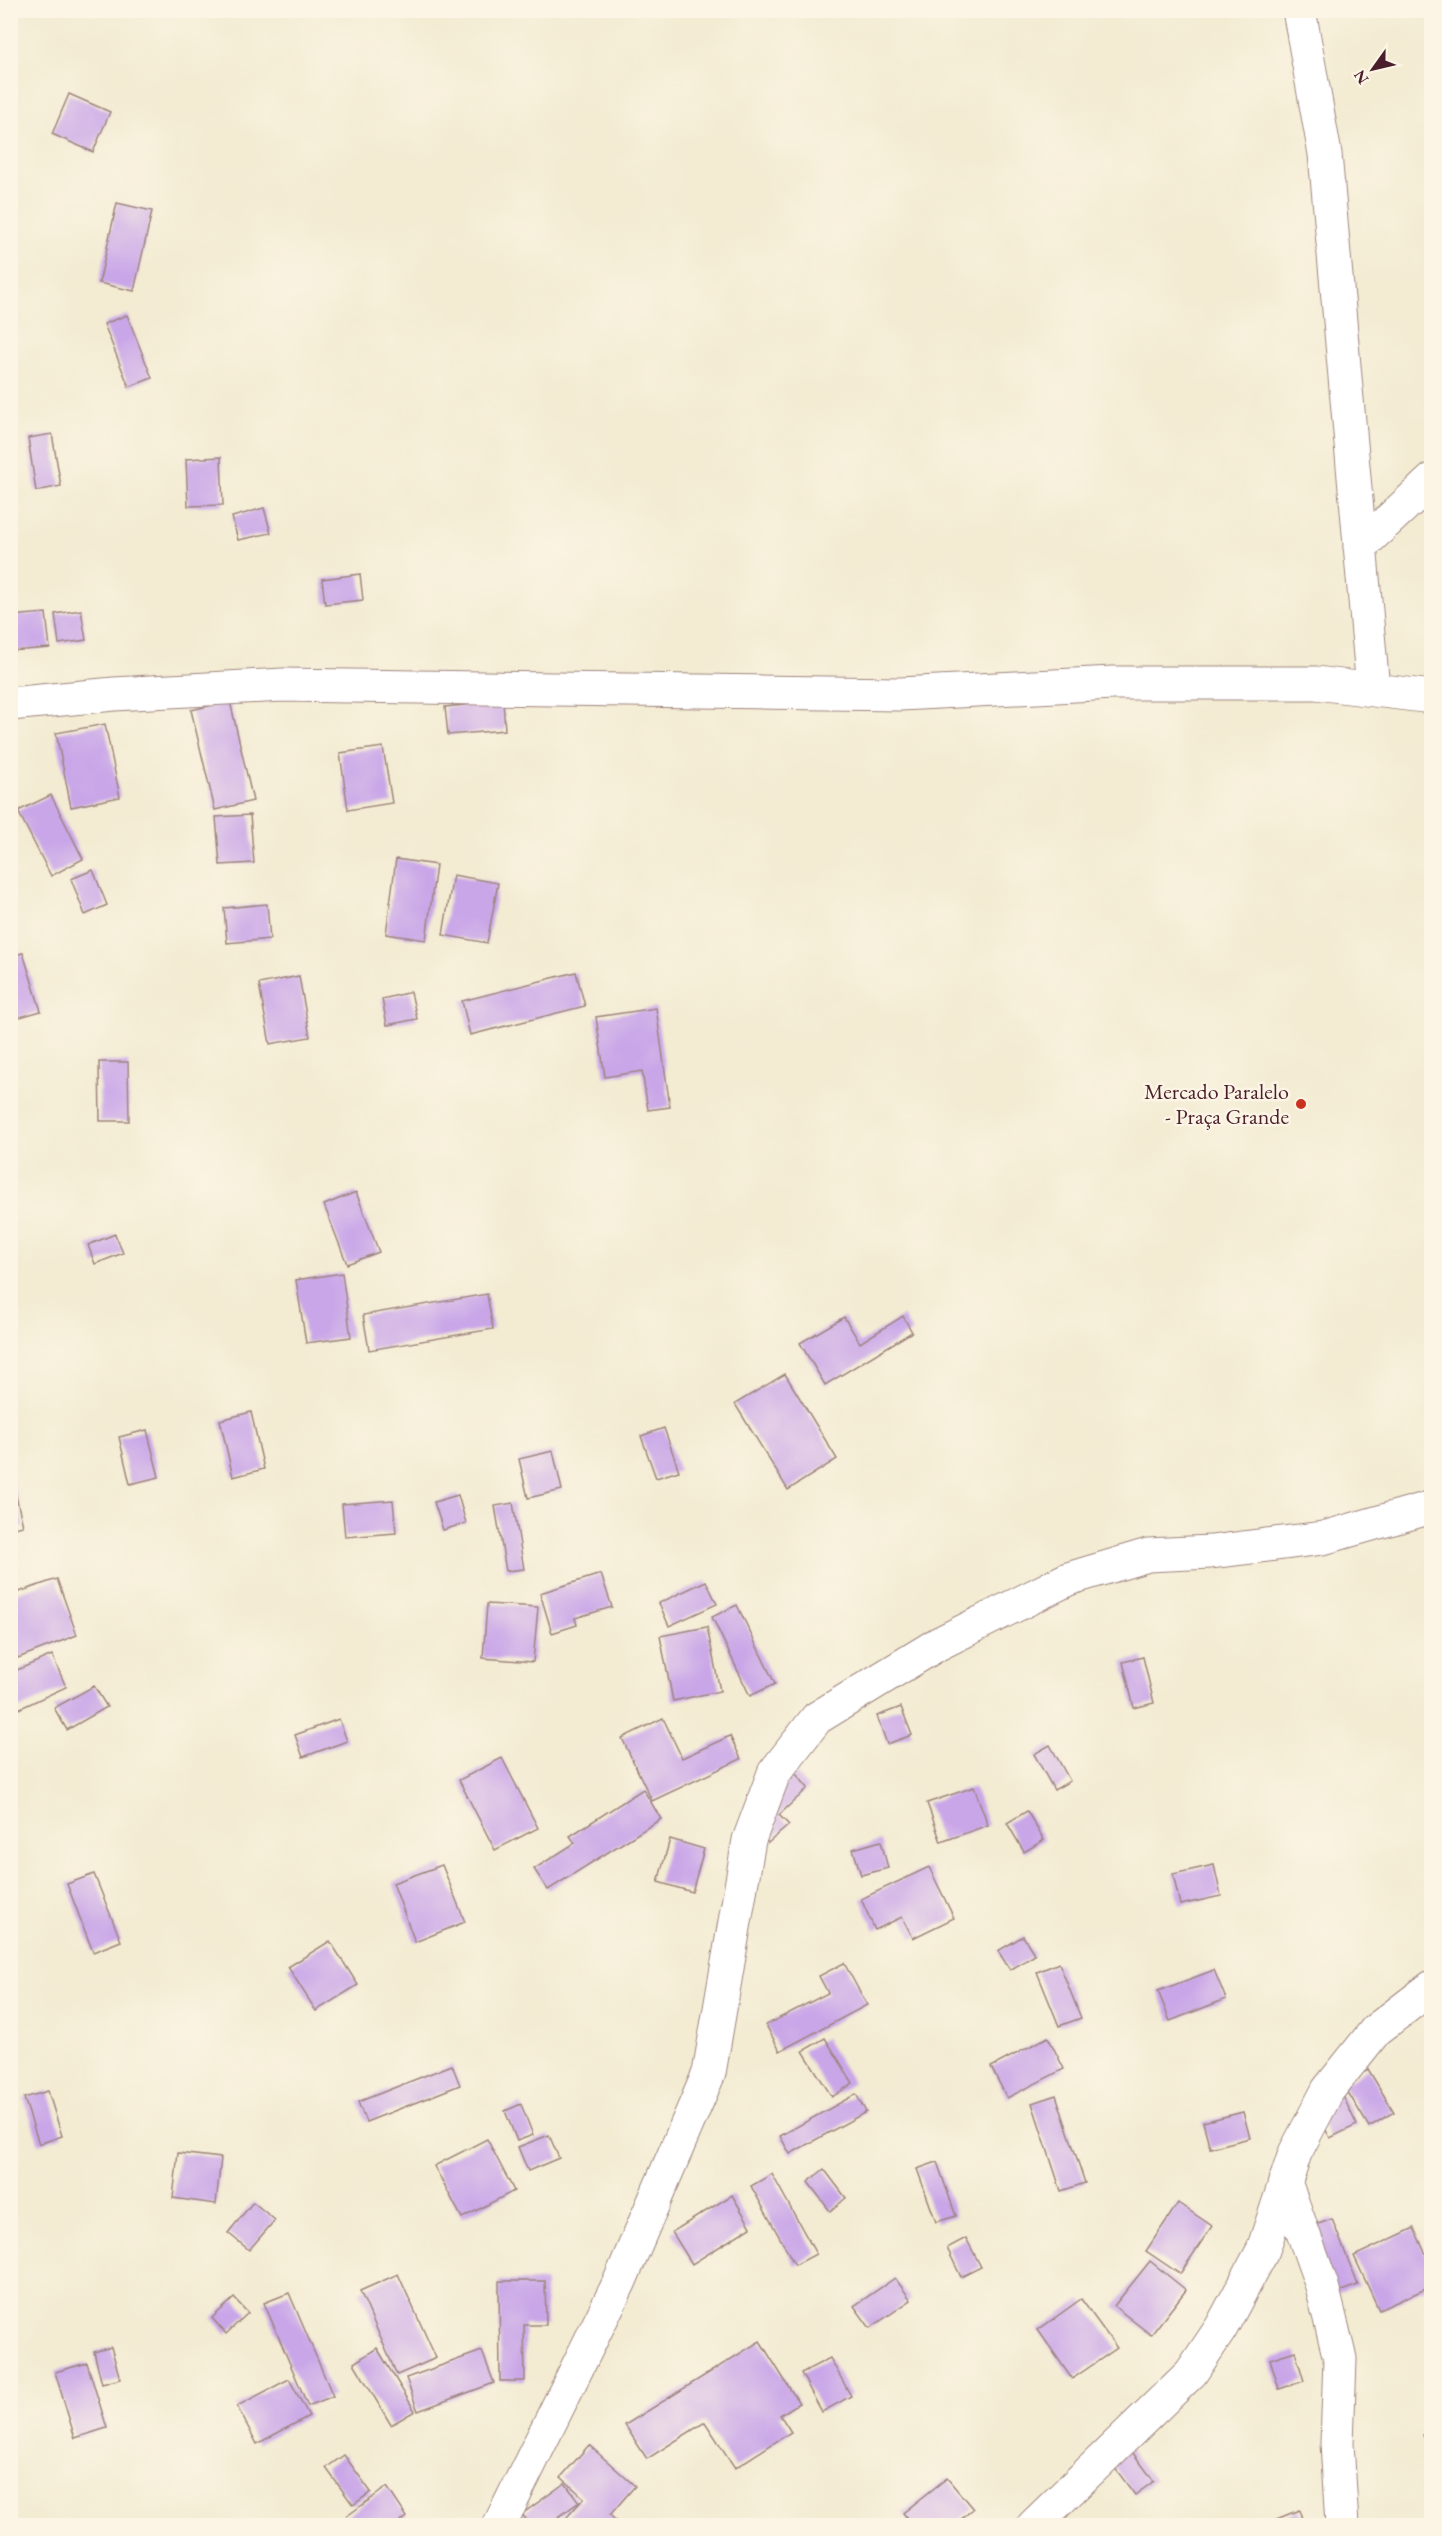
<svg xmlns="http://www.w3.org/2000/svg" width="1442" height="2536" font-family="'EB Garamond',serif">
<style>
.building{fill:#c9a6e8}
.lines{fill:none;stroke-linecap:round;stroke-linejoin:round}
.minor-casing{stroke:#9e857e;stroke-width:35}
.minor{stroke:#fff;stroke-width:33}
.poi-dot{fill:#c8321e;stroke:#fcf5e5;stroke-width:2}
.labels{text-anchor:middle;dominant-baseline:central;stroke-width:5;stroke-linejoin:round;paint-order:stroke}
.poi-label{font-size:22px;fill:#4a1f2b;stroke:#fcf5e5;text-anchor:end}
</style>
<rect width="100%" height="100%" fill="#fcf5e5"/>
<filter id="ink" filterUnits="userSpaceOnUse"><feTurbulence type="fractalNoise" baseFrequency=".0167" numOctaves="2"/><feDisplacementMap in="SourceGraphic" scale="12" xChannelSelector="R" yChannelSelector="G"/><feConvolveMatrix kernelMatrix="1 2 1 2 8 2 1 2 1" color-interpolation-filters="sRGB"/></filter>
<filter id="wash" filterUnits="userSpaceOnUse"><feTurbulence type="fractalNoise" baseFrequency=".008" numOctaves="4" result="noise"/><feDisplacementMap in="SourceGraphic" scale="24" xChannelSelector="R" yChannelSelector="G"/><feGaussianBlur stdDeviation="1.35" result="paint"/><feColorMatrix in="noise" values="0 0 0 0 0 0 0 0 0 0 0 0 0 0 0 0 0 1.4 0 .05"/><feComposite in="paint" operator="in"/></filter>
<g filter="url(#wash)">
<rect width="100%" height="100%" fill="#f3ebd2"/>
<g id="blocks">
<!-- building -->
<g class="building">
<polygon points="69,94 110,112 93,152 52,134"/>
<polygon points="117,203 152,211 134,291 99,283"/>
<polygon points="127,315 152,378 129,387 104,324"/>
<polygon points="52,434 61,486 36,491 28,438"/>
<polygon points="221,457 223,505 188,506 186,459"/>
<polygon points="264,508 271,533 238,540 232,517"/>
<polygon points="360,574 363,600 325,604 322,579"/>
<polygon points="81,610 86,640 59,644 55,614"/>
<polygon points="46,613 50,648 10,651 10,616"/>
<polygon points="230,701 253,801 215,810 191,710"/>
<polygon points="503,701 505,730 448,735 445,707"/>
<polygon points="105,724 120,797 71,807 56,733"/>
<polygon points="383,747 392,803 348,810 340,753"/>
<polygon points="51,795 83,859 51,876 18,811"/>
<polygon points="250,815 254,863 220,865 216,817"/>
<polygon points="396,859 436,865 426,940 386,934"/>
<polygon points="93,870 107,905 85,915 71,879"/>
<polygon points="453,875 498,883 487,943 443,935"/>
<polygon points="267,904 270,939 227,943 224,908"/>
<polygon points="23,953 41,1011 10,1020 10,956"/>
<polygon points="576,972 585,1006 470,1035 462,1001"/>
<polygon points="299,976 310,1037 270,1044 259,984"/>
<polygon points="411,992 417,1019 387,1025 382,999"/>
<polygon points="656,1008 670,1107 648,1110 642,1071 605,1077 596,1017"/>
<polygon points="99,1062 128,1062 129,1121 100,1121"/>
<polygon points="356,1192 379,1252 347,1264 324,1205"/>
<polygon points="115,1234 123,1253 95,1264 88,1245"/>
<polygon points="342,1273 351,1337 306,1343 296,1280"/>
<polygon points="487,1294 493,1329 369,1350 363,1315"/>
<polygon points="903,1316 912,1332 825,1385 800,1343 844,1317 860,1343"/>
<polygon points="785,1374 837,1459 788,1490 735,1404"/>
<polygon points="251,1412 264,1469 233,1477 220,1420"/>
<polygon points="664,1428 679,1471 656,1478 641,1436"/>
<polygon points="147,1430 159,1477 130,1484 119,1437"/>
<polygon points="553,1451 562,1490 528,1498 519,1459"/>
<polygon points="10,1470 23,1526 10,1529"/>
<polygon points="458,1495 466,1523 443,1530 434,1502"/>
<polygon points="393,1500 396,1533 345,1537 342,1504"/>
<polygon points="513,1503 524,1569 506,1571 495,1506"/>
<polygon points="601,1574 612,1607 575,1618 577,1625 552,1633 540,1593"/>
<polygon points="57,1579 77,1635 18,1658 10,1638 10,1595"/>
<polygon points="706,1581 717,1604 669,1626 659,1603"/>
<polygon points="487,1604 538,1607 533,1662 483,1658"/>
<polygon points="737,1605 775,1684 750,1696 712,1617"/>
<polygon points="707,1627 720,1691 673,1701 660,1636"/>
<polygon points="52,1655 66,1687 10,1713 10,1673"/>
<polygon points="1143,1657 1154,1703 1134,1708 1123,1662"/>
<polygon points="94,1686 107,1707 67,1730 54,1708"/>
<polygon points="901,1707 912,1735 887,1744 877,1716"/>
<polygon points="663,1718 682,1758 730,1736 741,1759 652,1801 622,1738"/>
<polygon points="339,1719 347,1741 303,1757 295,1735"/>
<polygon points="1050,1745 1070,1781 1054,1790 1034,1754"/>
<polygon points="502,1758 538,1828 495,1850 459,1780"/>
<polygon points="796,1774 808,1788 779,1815 789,1825 768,1843 746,1819"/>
<polygon points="974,1787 988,1825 941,1842 927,1803"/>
<polygon points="643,1789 661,1819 548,1890 534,1869 575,1843 570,1836"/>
<polygon points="1027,1811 1044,1840 1024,1852 1007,1823"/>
<polygon points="670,1839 704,1849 692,1892 658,1882"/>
<polygon points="881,1841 888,1868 861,1875 853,1849"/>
<polygon points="442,1865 465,1922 415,1942 393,1883"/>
<polygon points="1214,1865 1221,1896 1180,1905 1173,1874"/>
<polygon points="929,1867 954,1918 913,1938 902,1917 875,1930 861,1899"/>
<polygon points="94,1874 121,1941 93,1952 67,1884"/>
<polygon points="1023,1936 1035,1955 1010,1970 998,1951"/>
<polygon points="330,1941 358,1985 316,2011 288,1967"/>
<polygon points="844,1963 867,2005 780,2051 766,2025 828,1993 819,1976"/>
<polygon points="1059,1963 1081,2018 1059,2026 1037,1972"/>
<polygon points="1214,1970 1226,1999 1170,2021 1158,1991"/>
<polygon points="1048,2037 1064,2069 1007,2098 991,2067"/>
<polygon points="825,2038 853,2083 832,2097 803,2051"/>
<polygon points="452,2065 460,2085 366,2122 358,2102"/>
<polygon points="1368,2069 1394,2112 1369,2127 1343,2084"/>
<polygon points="48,2091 62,2136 39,2144 24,2098"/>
<polygon points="856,2094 866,2112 790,2154 780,2136"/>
<polygon points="1342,2094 1357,2125 1330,2138 1314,2107"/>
<polygon points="1056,2095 1085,2183 1061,2191 1032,2103"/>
<polygon points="521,2104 533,2135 517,2141 505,2111"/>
<polygon points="1243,2112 1250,2138 1210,2148 1203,2122"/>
<polygon points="549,2135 559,2158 528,2171 518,2147"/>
<polygon points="487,2139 514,2191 462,2218 434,2166"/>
<polygon points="178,2153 221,2158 216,2204 173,2198"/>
<polygon points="937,2162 956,2216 936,2222 917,2169"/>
<polygon points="824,2169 846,2198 830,2211 808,2182"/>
<polygon points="772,2174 816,2254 795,2265 751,2186"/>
<polygon points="732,2195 751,2227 692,2264 672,2232"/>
<polygon points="253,2202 275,2220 249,2250 228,2233"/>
<polygon points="1178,2203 1212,2226 1180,2274 1146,2251"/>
<polygon points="1332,2219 1358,2285 1327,2296 1302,2230"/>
<polygon points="1414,2228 1432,2268 1432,2286 1379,2310 1354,2256"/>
<polygon points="966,2238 981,2267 961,2277 947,2248"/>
<polygon points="1150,2261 1186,2290 1151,2335 1114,2306"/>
<polygon points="398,2274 436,2358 397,2375 360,2291"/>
<polygon points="895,2278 911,2300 870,2328 854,2306"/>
<polygon points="499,2281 545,2281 546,2325 524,2325 525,2381 500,2381"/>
<polygon points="289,2293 333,2396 308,2406 264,2303"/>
<polygon points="234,2298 248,2313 226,2334 212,2318"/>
<polygon points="1081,2299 1117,2348 1072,2379 1038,2330"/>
<polygon points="760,2341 799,2403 780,2415 791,2432 735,2468 705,2422 647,2459 625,2425"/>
<polygon points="111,2347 120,2379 102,2384 94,2352"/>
<polygon points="377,2348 415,2411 391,2425 354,2363"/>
<polygon points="482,2351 494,2383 418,2411 406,2378"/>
<polygon points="1295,2351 1304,2381 1279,2389 1270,2359"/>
<polygon points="830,2358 851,2396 822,2412 801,2373"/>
<polygon points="87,2363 107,2428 75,2438 55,2372"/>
<polygon points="289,2379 309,2416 257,2444 237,2406"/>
<polygon points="1432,2431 1432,2454 1423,2435"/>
<polygon points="589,2445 635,2486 610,2515 621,2526 559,2526 584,2498 561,2477"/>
<polygon points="1130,2449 1154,2481 1135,2495 1111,2463"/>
<polygon points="344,2455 371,2492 353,2505 326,2468"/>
<polygon points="947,2478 973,2509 953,2526 913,2526 903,2513"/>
<polygon points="565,2483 579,2502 546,2526 531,2526 522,2514"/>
<polygon points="387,2487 407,2517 395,2526 338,2526 336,2524"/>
<polygon points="1299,2510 1305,2526 1276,2526 1274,2520"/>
</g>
</g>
</g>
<g filter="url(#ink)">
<use href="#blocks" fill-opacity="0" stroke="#9e857e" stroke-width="1.5"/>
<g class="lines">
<defs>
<g id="minor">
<polyline points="1299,10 1325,154 1373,689"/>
<polyline points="1360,547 1432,480"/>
<polyline points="10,704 114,694 283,685 900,694 1113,683 1316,683 1432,697"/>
<polyline points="1285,2182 1322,2286 1340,2359 1337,2443 1342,2526"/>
<polyline points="499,2526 619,2283 709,2073 749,1840 774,1773 817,1718 938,1644 1068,1579 1148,1555 1211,1552 1323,1538 1432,1507"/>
<polyline points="1033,2526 1191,2373 1221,2328 1263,2250 1295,2153 1328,2090 1376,2030 1432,1987"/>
</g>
</defs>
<!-- minor casing -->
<use href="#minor" class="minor-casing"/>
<!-- minor -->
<use href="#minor" class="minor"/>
</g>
</g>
<!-- markers -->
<circle class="poi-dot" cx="1301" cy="1104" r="6"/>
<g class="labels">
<!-- poi labels -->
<g class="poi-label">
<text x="1289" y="1091">Mercado Paralelo<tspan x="1289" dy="25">- Praça Grande</tspan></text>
</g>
</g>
<!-- margin -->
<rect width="1442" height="2536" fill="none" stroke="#fcf5e5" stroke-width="36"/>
<!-- north arrow -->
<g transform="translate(1373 69) rotate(236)" stroke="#fcf5e5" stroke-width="4.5" paint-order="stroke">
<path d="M0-4.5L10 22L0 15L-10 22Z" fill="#4a1f2b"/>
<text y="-9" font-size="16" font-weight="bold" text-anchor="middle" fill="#4a1f2b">N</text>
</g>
</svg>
